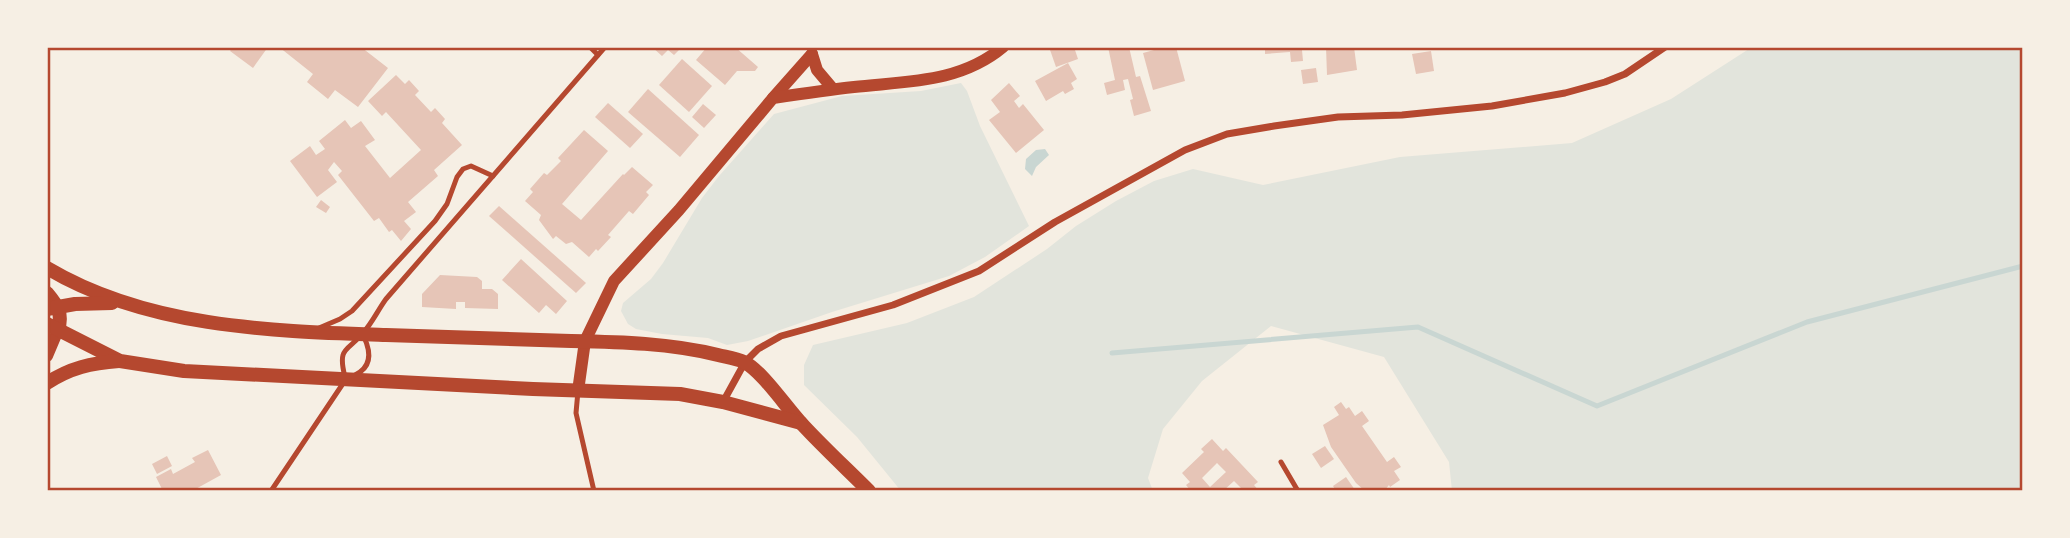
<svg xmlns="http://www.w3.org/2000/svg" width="2070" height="538" font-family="Karla,sans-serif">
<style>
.green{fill:#e2e4dc}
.water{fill:#c9d6d2}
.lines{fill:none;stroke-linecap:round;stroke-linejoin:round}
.stream{stroke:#c9d6d2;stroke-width:5}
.building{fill:#e6c5b7;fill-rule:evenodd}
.service{stroke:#b5482f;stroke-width:5}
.minor{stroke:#b5482f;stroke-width:7}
.tertiary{stroke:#b5482f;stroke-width:12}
.secondary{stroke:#b5482f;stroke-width:14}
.neatline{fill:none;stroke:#b5482f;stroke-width:2.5}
</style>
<rect width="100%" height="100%" fill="#f6efe4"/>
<!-- green -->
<g class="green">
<polygon points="1752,47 2023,47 2023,491 1452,491 1449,462 1384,357 1271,326 1202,381 1163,429 1148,478 1153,491 901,491 857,437 804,385 804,365 813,345 907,323 974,297 1047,249 1076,226 1116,201 1154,181 1193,169 1263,185 1400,157 1572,143 1671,99"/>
<polygon points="961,83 967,91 980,126 1029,226 985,257 949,276 832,312 748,341 727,345 708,338 662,334 636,329 628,324 621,311 623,303 651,279 663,263 702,198 719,176 774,114 842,96 921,91"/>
</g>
<!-- water -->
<polygon class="water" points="1045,149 1049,155 1036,167 1032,176 1025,169 1026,159 1036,150"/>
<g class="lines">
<!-- stream -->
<polyline class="stream" points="1112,353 1418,327 1597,406 1807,322 2023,266"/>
</g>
<!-- building -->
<g class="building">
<polygon points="233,47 268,47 253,68 230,51"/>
<polygon points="279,47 361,47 388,68 358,107 335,90 328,99 307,82 313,74"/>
<polygon points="652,47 677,47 679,50 674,55 668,50 662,56"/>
<polygon points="707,47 735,47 758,67 755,71 737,71 725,85 696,60"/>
<polygon points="1049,47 1074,47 1078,59 1056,67"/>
<polygon points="1108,47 1129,47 1136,77 1140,76 1151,111 1134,116 1130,100 1133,99 1128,79 1123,80 1125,90 1107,95 1104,83 1115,80"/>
<polygon points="1165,47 1176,47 1185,81 1153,90 1143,53"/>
<polygon points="1265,47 1307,47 1307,49 1302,50 1303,61 1291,62 1290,52 1265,54"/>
<polygon points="1326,47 1354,47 1357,70 1327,75"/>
<polygon points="1431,51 1434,71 1416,74 1412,54"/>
<polygon points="682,59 712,86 689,112 659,85"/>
<polygon points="1068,63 1077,79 1071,83 1074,89 1065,94 1063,91 1046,101 1035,81"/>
<polygon points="1316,68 1318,82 1303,84 1301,70"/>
<polygon points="396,75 405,84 409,80 419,91 415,95 431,112 435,108 445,119 442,123 462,145 434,170 438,176 408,202 416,212 404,221 411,229 401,241 392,230 389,232 379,218 374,221 338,175 342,171 334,162 328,170 337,182 317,197 290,161 310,146 316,155 325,149 319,141 345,120 351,128 361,121 375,140 365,146 390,178 421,150 386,112 382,116 368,101"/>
<polygon points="1009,83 1020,96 1014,101 1019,108 1023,104 1044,130 1016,153 989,120 1000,112 991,100"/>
<polygon points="648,89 699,135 680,157 628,112"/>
<polygon points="608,103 643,134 630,148 595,117"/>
<polygon points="703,104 716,115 704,128 692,117"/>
<polygon points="584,130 608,151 562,204 581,220 623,174 624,175 632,167 653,185 646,192 649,195 633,214 629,211 608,235 611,237 598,251 596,249 589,257 572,242 566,244 556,236 553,239 539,220 541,215 525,201 533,192 530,189 544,173 547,175 561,161 558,158"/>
<polygon points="321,200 330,207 326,213 316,207"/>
<polygon points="499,206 586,283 576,293 489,216"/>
<polygon points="521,259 567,301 556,314 546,305 539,313 502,280"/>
<polygon points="440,275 477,277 482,281 482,289 492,289 498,294 498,309 465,308 465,302 456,302 456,309 422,307 422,294"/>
<polygon points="1341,402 1346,409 1349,407 1355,416 1362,411 1369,421 1362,426 1387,462 1394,457 1401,467 1394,471 1400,480 1390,487 1389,485 1384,491 1365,491 1356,483 1331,447 1323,425 1339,415 1334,407"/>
<path d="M1212 439 1223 451 1226 448 1258 482 1254 485 1259 491H1240L1242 489 1234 481 1223 491H1191L1186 485 1190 482 1182 473 1204 452 1201 449ZM1217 463 1226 472 1210 487 1202 478Z"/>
<polygon points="1325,446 1334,459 1321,468 1312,454"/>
<polygon points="208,450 221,475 192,491 163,491 156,477 171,469 173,474 195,462 192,458"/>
<polygon points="167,456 172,466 157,474 152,464"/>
<polygon points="1346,477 1355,490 1336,491 1333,486"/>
</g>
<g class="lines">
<!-- service -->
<g class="service">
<polyline points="590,47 598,55"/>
<polyline points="319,328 340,319 352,311 435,221 447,204 457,177 463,169 471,166 493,176"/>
<path d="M355 375C372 367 371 352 364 337"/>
<path d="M345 377C337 346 348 352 363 333 372 323 378 310 386 299L605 47"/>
<polyline points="578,391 576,413 594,491"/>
<polyline points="1281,462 1298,491"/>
<polyline points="271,491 344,382"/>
</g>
<!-- minor -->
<polyline class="minor" points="723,402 745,362 758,349 781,336 893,305 979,271 1055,222 1185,150 1227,134 1274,126 1338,117 1402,115 1492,106 1565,93 1605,82 1625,74 1665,47"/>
<!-- tertiary -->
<g class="tertiary">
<polyline points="812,54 817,70 833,89"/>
<polyline points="773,98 812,54"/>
<polyline points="47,356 58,330"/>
<path d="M578 391 585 341 614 281 679 210 773 98C800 94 827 90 854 87 907 81 960 83 1003 47"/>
</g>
<!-- secondary -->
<g class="secondary">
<path d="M47 268C148 328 271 331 386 335 447 337 509 339 571 341 620 342 670 343 718 355 726 357 736 358 744 362 762 371 786 407 801 423 823 447 846 468 869 491"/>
<path d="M47 293C58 306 63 314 58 330"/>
<polyline points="47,309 75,304 112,303"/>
<polyline points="47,324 120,361 184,371 533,389 680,394 723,402 801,423"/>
<path d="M47 383C70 368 91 363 119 361"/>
</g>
</g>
<!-- border -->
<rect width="2070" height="538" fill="none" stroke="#f6efe4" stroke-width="98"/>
<rect x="49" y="49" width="1972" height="440" class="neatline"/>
</svg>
